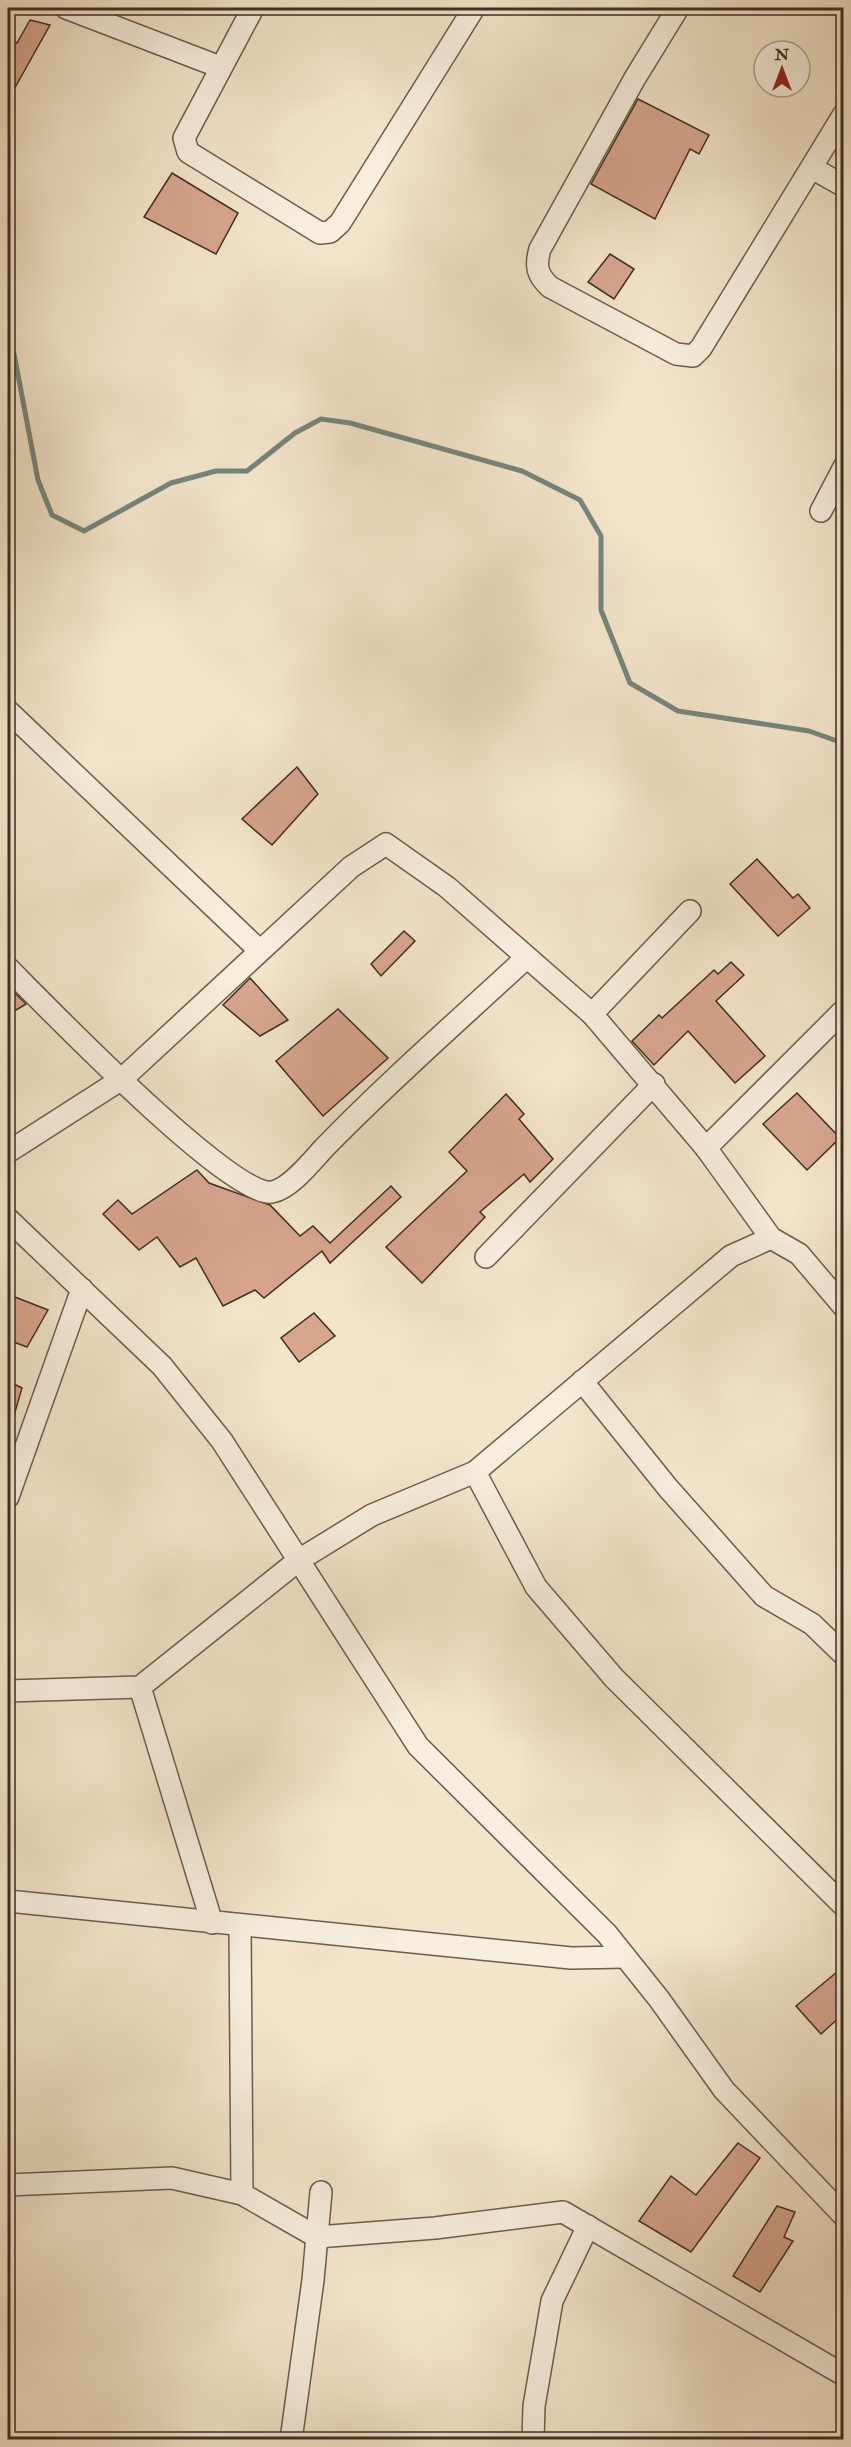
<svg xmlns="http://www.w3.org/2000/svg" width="851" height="2447" font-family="'IM FELL Double Pica',serif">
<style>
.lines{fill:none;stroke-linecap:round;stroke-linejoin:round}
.stream{stroke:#76857c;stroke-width:5}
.building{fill:#d8a58f;stroke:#3f2e24;stroke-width:1.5}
.minor-casing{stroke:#6c5c4e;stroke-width:24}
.minor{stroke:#f7eede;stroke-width:21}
</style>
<rect width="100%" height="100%" fill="#f3e5cc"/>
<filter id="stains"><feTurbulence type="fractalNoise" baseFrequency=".00333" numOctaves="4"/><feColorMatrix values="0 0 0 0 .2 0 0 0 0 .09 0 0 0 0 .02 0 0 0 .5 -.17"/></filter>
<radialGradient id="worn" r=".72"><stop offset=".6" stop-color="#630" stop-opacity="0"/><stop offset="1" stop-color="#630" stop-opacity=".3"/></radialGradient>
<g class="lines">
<!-- stream -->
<polyline class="stream" points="8,347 14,354 38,480 52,515 84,531 171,483 216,471 247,471 295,433 321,419 350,423 522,471 580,500 601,536 601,610 630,683 678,711 809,731 837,741 844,747"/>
</g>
<!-- building -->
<g class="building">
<polygon points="30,20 50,25 8,100 8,39 17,43"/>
<polygon points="638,99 709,135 699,154 690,149 655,219 591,184"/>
<polygon points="172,173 238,213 216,254 144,217"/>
<polygon points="610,254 634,269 614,299 588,282"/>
<polygon points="297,767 318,794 272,845 242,819"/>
<polygon points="757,859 793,898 798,894 810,908 778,936 730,884"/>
<polygon points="404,931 415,941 381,976 371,964"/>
<polygon points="731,962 744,975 716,1001 765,1056 735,1083 688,1031 654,1065 632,1041 659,1015 662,1018 714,970 718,974"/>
<polygon points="250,978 288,1020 260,1036 223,1005"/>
<polygon points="8,986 26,1004 8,1015"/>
<polygon points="338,1009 388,1058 323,1116 276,1061"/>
<polygon points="797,1093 840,1138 807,1170 763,1124"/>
<polygon points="506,1094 524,1114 519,1119 553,1159 530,1182 524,1174 480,1212 485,1217 422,1283 386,1247 467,1171 449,1152"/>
<polygon points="197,1170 209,1183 270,1205 300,1236 313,1226 330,1243 391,1186 401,1197 330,1263 322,1251 264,1298 255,1290 223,1306 196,1258 180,1267 157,1237 139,1250 103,1214 118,1200 132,1214"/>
<polygon points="15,1297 48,1310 27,1347 8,1340 8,1312"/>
<polygon points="314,1313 335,1336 299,1362 281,1338"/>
<polygon points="8,1381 22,1388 11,1426 8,1425"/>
<polygon points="843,1967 843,2014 821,2034 796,2006"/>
<polygon points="738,2143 760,2158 691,2252 639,2221 671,2176 696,2195"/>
<polygon points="777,2206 795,2212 784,2237 793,2241 760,2292 733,2276"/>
</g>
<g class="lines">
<defs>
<g id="minor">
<polyline points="66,8 220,67"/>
<polyline points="253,8 184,138 188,152 320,233 330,232 340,223 474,8"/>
<path d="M678 8 635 78 540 249C535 266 537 275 550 287L676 354 693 356 701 348 844 114"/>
<polyline points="812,168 844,186"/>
<polyline points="821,511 844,467"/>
<polyline points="8,711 259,950"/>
<path d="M8 968C43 1003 233 1200 272 1192 290 1189 312 1161 324 1148 388 1082 458 1021 526 958"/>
<polyline points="592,1014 690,911"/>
<polyline points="706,1148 844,1010"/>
<polyline points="8,1152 122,1079 351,867 386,844 447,887 592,1014 706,1148 771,1238 799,1254 844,1307"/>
<polyline points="8,1219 162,1366 222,1441 418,1746 607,1934 659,1999 724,2090 844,2216"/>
<polyline points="486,1257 654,1084"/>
<polyline points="582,1381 668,1488 764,1596 812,1624 844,1655"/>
<polyline points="475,1472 536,1587 614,1678 844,1906"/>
<polyline points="8,1497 82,1289"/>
<polyline points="140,1687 212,1923"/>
<polyline points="8,1691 140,1687 299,1560 372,1515 475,1472 731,1256 771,1238"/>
<polyline points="8,1901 571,1958 625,1957"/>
<polyline points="240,1925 242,2194"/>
<polyline points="8,2185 172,2178 242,2194 317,2237 435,2228 563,2212 844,2375"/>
<polyline points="291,2440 313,2280 321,2192"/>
<polyline points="533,2440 534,2406 552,2301 588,2226"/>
</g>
</defs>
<!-- minor casing -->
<use href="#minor" class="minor-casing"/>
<!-- minor -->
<use href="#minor" class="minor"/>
</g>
<!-- margin -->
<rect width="851" height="2447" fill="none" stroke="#f3e5cc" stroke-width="30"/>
<rect x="9" y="9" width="833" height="2429" fill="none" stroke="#3f2e24" stroke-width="3"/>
<rect x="15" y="15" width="821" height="2417" fill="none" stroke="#3f2e24" stroke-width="1.5"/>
<!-- north arrow -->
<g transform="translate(782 69)"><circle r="28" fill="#f7eede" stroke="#ada194" stroke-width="1.5"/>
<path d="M0-4.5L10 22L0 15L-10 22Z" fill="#8f2418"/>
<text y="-9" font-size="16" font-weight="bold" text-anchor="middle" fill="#3f2e24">N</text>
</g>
<rect width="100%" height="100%" filter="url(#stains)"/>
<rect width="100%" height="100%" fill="url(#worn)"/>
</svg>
